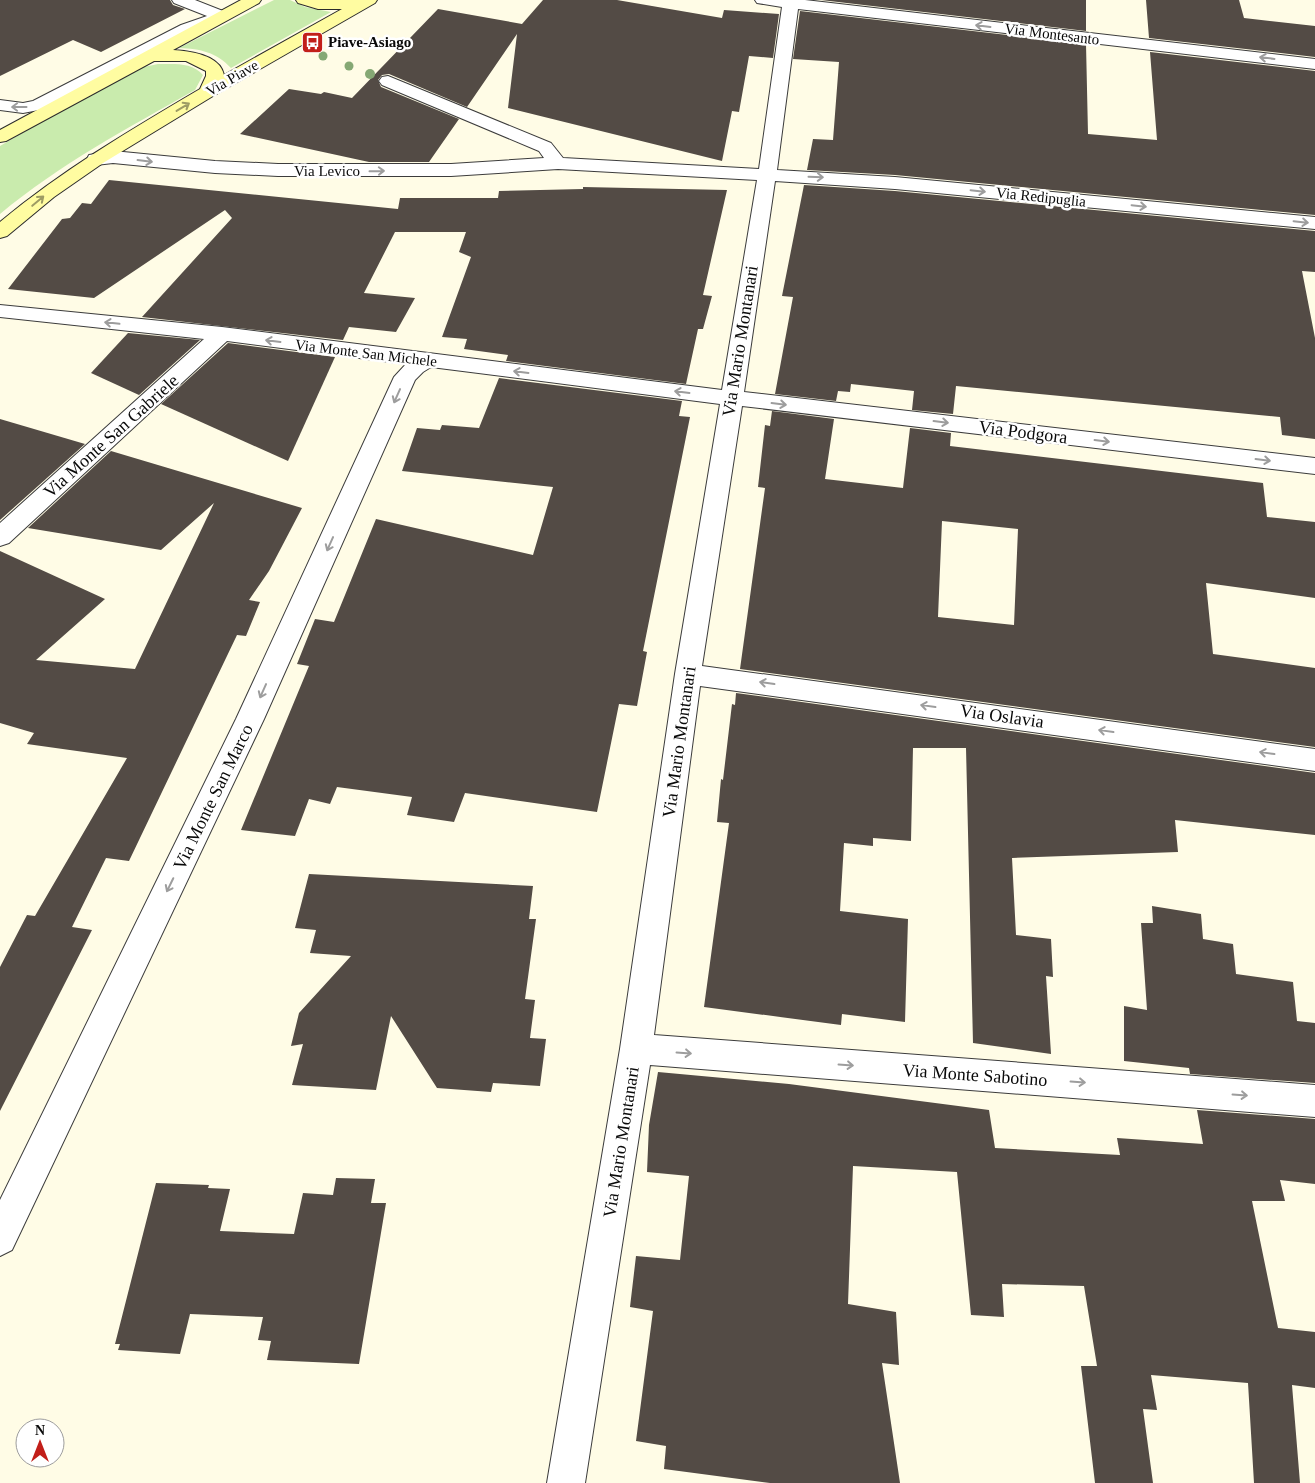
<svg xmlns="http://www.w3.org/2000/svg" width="1315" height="1483" font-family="Georgia,serif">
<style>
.green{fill:#c9ebad}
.building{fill:#534b45;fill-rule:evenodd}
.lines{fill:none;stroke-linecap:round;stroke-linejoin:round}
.street-casing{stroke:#3c3c3c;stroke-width:2}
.secondary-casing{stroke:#2b2b2b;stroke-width:2}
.street{fill:#fff;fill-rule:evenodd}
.secondary{fill:#fffca1;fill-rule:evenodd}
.tree{fill:#85a874}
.oneway{stroke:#9d9d9d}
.oneway2{stroke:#9d9b64}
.labels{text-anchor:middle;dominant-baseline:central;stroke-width:5;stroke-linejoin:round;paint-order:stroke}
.far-street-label{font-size:15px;fill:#090909;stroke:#fff}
.far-poi-label{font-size:15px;font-weight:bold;fill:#090909;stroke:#fff;text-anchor:start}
.street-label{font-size:18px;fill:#090909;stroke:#fff}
</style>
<rect width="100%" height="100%" fill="#fffce6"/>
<!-- green -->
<g class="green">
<path d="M274 0H290L305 7 331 12 231 68C216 52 201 49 179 48Z"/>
<path d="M158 64C175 64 192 62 203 75L195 90C128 128 60 164 0 214V146L53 115 139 68Z"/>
</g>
<!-- building -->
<g class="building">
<polygon points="0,0 170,0 173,5 185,9 101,52 73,40 0,76"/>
<polygon points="543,0 617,0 722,18 724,10 779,14 773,58 749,56 739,112 732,111 722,161 508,108 517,34 467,107 389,74 382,75 378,80 381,87 459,119 429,162 369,162 240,134 289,89 321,94 324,92 352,98 438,9 522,24"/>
<polygon points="821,0 1086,0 1086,31"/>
<polygon points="1146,0 1239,0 1244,18 1315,26 1315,57 1149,38"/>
<polygon points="800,11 1086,44 1088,134 1157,140 1150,52 1315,71 1315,215 895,175 807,170 813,139 833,140 839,62 793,59"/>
<polygon points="109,180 398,209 400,198 498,198 499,191 583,189 583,187 727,190 703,295 712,296 703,329 698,329 686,384 506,361 508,355 464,349 467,339 442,337 471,257 459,252 466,232 395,232 364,293 415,298 396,332 349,327 343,340 142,317 232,218 225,210 94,298 8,289 62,219 70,218 82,203 91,204"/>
<polygon points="804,185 895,191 1315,231 1315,272 1302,271 1315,338 1315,439 1282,435 1280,417 956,386 953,414 912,410 914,391 851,384 850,392 838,391 836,401 775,394 793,297 782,296"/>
<polygon points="128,333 200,340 139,395 91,373"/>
<polygon points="228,343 335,357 288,461 161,404"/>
<polygon points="499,378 682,401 679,416 690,417 643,651 647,652 637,706 619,704 597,812 465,793 454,822 407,815 412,797 337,787 330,804 309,799 295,836 241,830 309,666 297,664 315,619 334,622 376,519 533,555 553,487 402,471 417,428 440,430 442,425 479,428"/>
<path d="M772 411 834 419 825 479 903 488 910 428 951 433 950 446 1263 483 1267 517 1315 522V598L1206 583 1213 654 1315 668V747L740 669 765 488 758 487 765 425 770 426ZM942 521 1018 529 1014 625 938 617Z"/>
<polygon points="0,419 85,444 0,520"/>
<polygon points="111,451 302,508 269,571 249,600 260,602 246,636 237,635 129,861 106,858 72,927 92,930 0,1111 0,967 27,915 35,916 127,758 27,744 34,733 0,723 0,551 105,599 36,660 135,669 214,503 161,550 28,528"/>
<polygon points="736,693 1315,773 1315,835 1175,820 1178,852 1012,858 1016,935 1051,939 1053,977 1046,976 1051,1054 973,1043 966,748 913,748 911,841 873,838 873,846 844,843 840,911 908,919 905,1022 842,1014 841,1025 704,1007 729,823 717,822 721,779 723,780 732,704 735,705"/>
<polygon points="309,874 533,886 529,919 536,919 525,999 535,1000 530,1038 546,1039 540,1086 493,1083 491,1092 437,1088 391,1016 376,1090 292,1085 303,1044 291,1046 299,1013 351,956 310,953 316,930 295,928"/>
<polygon points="1152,906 1201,914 1203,939 1233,944 1236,974 1293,982 1297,1021 1315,1023 1315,1083 1190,1074 1189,1068 1124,1061 1124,1006 1147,1010 1141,923 1153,923"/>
<polygon points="658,1072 789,1084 989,1110 995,1148 1120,1155 1117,1138 1203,1144 1197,1110 1315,1119 1315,1184 1280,1180 1285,1201 1252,1201 1278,1328 1315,1332 1315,1388 1292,1385 1300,1483 1254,1483 1248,1383 1151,1375 1157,1410 1143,1409 1153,1483 1095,1483 1081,1366 1097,1366 1084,1286 1002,1284 1004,1317 971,1315 957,1172 853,1166 848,1304 896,1312 899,1365 882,1363 900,1483 770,1483 664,1469 666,1446 636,1441 653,1311 630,1307 636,1256 680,1260 689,1176 647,1172 649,1125"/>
<polygon points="336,1178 375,1179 371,1203 386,1203 359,1364 267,1360 271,1341 258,1340 263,1317 190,1314 180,1354 118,1350 120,1344 115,1344 156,1183 209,1185 208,1188 230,1189 220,1231 294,1234 303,1193 333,1195"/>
</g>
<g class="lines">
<defs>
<g id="street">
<polygon points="172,0 195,0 228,13 230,16 228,19 193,31 44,109 23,113 0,110 0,100 23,103 33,101 181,25 207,16 174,3"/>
<polygon points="755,0 805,0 1315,59 1315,69 798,9 777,170 895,177 1315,217 1315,229 895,189 775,181 744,392 1315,458 1315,474 742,406 702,666 1315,749 1315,771 700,686 654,1035 1315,1085 1315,1117 650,1065 585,1483 547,1483 620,1049 675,674 720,404 431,367 423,372 415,380 264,719 12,1250 0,1256 0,1200 236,719 394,377 406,364 227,341 9,543 0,546 0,523 204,339 0,317 0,305 222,327 722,390 757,180 558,169 451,176 278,176 215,173 113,163 96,165 89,163 87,159 89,155 113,151 215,161 278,164 451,164 544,158 539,151 382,85 379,81 382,77 388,76 551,143 563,158 759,169 782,7 757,3"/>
</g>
<path id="secondary" d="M241 0H261L259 3 173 50C190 51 220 55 224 75L342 9H318L298 3 296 0H377L375 3 213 96 103 163 54 197 7 236 0 238V222C64 169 129 131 200 89L206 76V71L186 61H154L6 141 0 142V130Z"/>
</defs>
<!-- street casing -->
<use href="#street" class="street-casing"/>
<!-- secondary casing -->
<use href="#secondary" class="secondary-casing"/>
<!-- street -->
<use href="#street" class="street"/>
<!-- secondary -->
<use href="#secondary" class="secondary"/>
</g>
<!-- trees -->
<g class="tree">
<circle cx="323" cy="56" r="4.5"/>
<circle cx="349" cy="66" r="4.5"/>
<circle cx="370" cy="74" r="5"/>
</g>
<!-- one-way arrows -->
<defs><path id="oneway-shaft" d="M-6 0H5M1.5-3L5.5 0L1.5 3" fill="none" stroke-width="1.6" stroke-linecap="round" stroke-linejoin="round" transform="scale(1.25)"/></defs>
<g class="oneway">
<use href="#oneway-shaft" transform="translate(983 26) rotate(-173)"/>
<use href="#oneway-shaft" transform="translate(1267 58) rotate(-173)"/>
<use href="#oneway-shaft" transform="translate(19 107) rotate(-180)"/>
<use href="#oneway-shaft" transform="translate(145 161) rotate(7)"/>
<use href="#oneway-shaft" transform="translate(377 171) rotate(-1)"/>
<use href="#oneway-shaft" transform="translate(816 177) rotate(2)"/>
<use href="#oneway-shaft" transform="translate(978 191) rotate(6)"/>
<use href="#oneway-shaft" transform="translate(1139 206) rotate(6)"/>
<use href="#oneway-shaft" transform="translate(1301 222) rotate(6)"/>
<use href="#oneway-shaft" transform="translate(112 323) rotate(-174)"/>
<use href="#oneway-shaft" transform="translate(273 341) rotate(-173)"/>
<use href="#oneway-shaft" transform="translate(521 372) rotate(-173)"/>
<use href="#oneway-shaft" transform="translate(682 392) rotate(-173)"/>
<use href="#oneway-shaft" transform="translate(397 396) rotate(114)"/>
<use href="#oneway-shaft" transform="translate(779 404) rotate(7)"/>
<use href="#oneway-shaft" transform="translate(941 422) rotate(7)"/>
<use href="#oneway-shaft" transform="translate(1102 441) rotate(7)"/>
<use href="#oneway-shaft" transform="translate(1263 460) rotate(7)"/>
<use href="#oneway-shaft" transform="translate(330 544) rotate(114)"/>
<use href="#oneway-shaft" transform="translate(767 683) rotate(-172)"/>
<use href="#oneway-shaft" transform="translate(263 691) rotate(114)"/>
<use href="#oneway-shaft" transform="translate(928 706) rotate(-172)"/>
<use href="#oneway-shaft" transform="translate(1106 731) rotate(-172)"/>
<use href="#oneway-shaft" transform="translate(1267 753) rotate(-172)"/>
<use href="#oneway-shaft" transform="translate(170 885) rotate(116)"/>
<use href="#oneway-shaft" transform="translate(684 1053) rotate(4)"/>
<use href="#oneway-shaft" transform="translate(846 1065) rotate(4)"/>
<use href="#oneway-shaft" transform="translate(1078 1082) rotate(4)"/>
<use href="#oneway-shaft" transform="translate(1240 1095) rotate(4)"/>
</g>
<g class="oneway2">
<use href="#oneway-shaft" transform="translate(183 107) rotate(-31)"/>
<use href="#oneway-shaft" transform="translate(38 201) rotate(-40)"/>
</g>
<!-- icons -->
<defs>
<symbol id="bus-square" viewBox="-11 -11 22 22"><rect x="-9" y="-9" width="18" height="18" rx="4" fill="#c21f19" stroke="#fff"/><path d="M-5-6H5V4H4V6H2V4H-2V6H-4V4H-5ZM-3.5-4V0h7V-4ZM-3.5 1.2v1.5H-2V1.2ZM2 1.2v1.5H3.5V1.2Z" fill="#fff"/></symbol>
</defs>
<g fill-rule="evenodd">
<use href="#bus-square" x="300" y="30" width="25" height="25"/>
</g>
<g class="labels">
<!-- far-street labels -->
<g class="far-street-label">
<text transform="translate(1052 34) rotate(7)">Via Montesanto</text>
<text transform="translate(232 78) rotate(-30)">Via Piave</text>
<text x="327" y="171">Via Levico</text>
<text transform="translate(1041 197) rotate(6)">Via Redipuglia</text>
<text transform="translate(366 353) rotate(7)">Via Monte San Michele</text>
</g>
<!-- far-poi labels -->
<g class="far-poi-label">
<text x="328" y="42">Piave-Asiago</text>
</g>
<!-- street labels -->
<g class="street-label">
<text transform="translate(740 341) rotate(-81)">Via Mario Montanari</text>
<text transform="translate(1023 432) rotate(7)">Via Podgora</text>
<text transform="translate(111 436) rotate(-42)">Via Monte San Gabriele</text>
<text transform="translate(1002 716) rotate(8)">Via Oslavia</text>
<text transform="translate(679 742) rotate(-82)">Via Mario Montanari</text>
<text transform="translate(213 797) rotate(-64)">Via Monte San Marco</text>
<text transform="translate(975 1075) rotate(4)">Via Monte Sabotino</text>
<text transform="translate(621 1142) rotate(-81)">Via Mario Montanari</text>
</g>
</g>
<!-- north arrow -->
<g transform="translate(40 1443)"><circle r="24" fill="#ffffff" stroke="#9d9d9d"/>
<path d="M0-4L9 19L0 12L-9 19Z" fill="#c21f19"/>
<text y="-8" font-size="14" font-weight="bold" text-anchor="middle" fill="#090909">N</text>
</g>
</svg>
